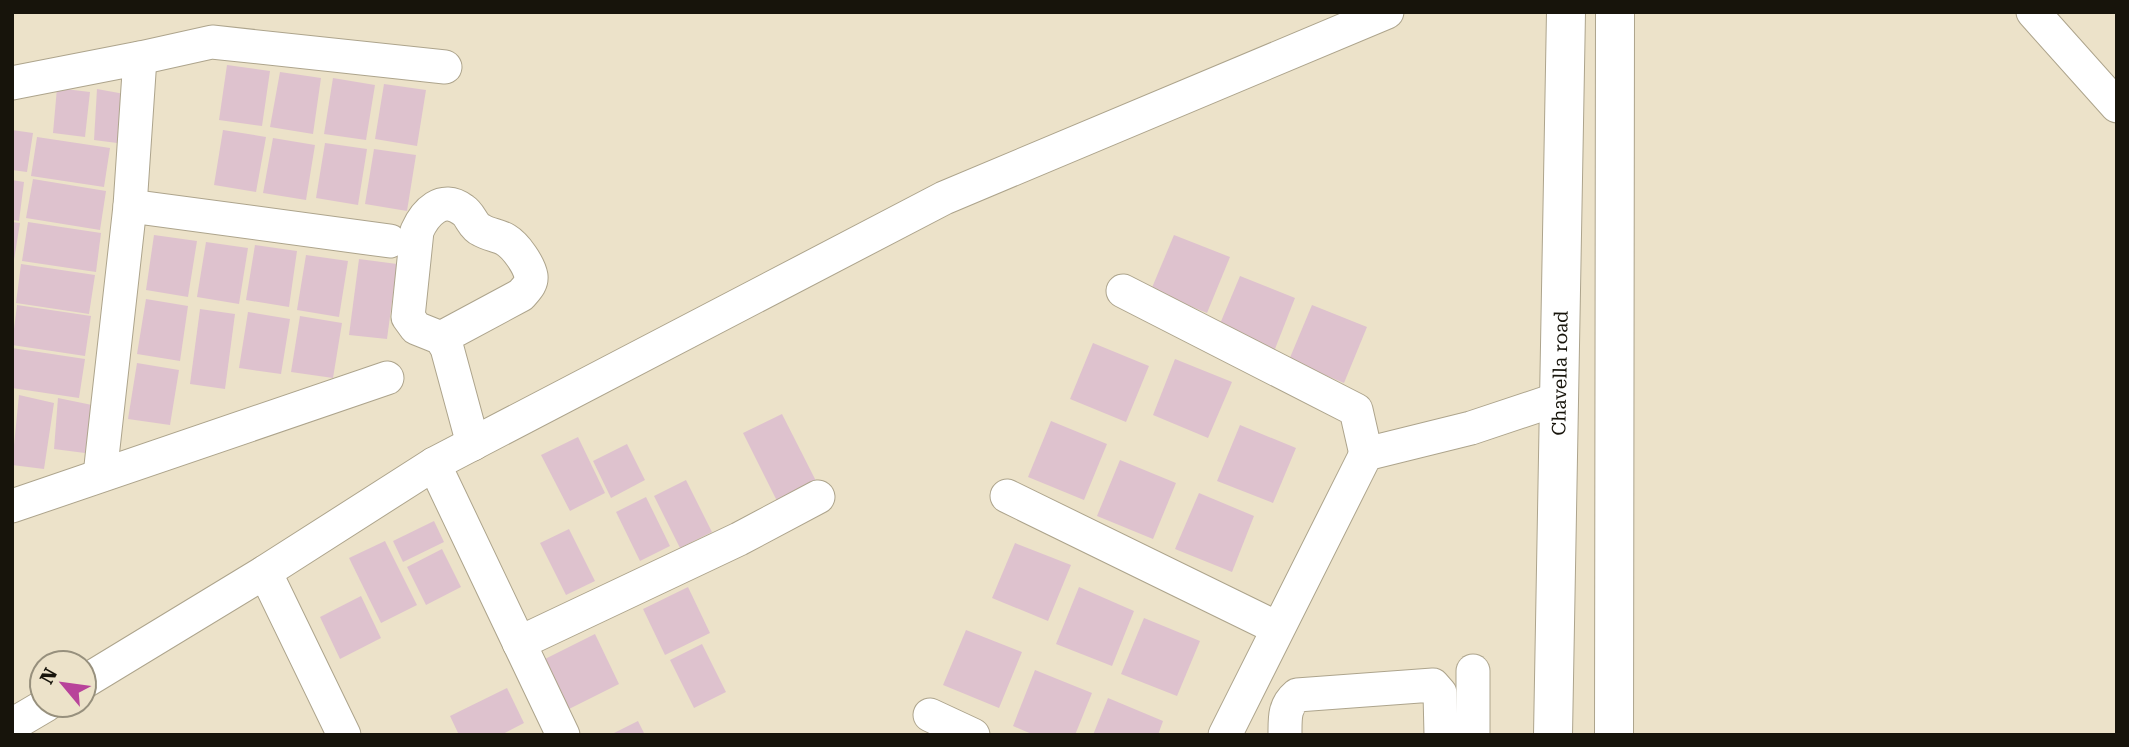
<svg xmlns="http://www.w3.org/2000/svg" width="2129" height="747" font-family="'Roboto Serif',serif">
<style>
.building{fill:#dec2ce}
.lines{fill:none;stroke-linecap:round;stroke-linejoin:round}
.minor-casing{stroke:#ada48c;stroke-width:35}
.highway-casing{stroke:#ada48c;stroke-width:40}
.minor{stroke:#fff;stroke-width:33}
.highway{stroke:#fff;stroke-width:38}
.labels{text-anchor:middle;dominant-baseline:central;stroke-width:7;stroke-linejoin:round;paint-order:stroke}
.street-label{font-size:19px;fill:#17140b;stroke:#ece2c9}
</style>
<rect width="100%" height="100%" fill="#ece2c9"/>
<!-- building -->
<g class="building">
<polygon points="227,65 270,71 262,126 219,120"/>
<polygon points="280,72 321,78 313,134 270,127"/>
<polygon points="333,78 375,85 366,140 324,134"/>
<polygon points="384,84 426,90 417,146 375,139"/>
<polygon points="57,88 90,92 85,137 53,133"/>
<polygon points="97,89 130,95 125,144 94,140"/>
<polygon points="12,130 33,133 27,172 12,170"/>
<polygon points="223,130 266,137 256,192 214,185"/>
<polygon points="37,137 110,148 104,187 31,176"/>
<polygon points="273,138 315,145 306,200 263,193"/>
<polygon points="325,143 367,149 358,205 316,198"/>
<polygon points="374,149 416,155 407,211 365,204"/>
<polygon points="33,179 106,191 100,230 26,218"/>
<polygon points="12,180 24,182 19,221 12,220"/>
<polygon points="12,222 20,223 14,260 12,260"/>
<polygon points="28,222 101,233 96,272 22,261"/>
<polygon points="154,235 197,241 188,297 146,290"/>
<polygon points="1174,235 1230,257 1207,313 1151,290"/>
<polygon points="206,242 248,248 239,304 197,297"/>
<polygon points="255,245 297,251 289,307 246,300"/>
<polygon points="306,255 348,261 339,317 297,310"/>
<polygon points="359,259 397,264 387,339 349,335"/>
<polygon points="21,264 95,275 89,314 16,303"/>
<polygon points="1240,276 1295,298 1273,354 1217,331"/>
<polygon points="146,299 188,306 180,361 137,354"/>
<polygon points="17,305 91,316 85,356 12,345"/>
<polygon points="1312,305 1367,327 1344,383 1289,360"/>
<polygon points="200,309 235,314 225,389 190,384"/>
<polygon points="248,312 290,319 281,374 239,368"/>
<polygon points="300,316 342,323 333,378 291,372"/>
<polygon points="1093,343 1149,366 1126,422 1070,399"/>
<polygon points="12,348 85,359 79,398 12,388"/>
<polygon points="1175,359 1232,382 1208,438 1153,415"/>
<polygon points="137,363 179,370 170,425 128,419"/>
<polygon points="19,395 54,403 44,469 12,465"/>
<polygon points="58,398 92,405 85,453 54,449"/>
<polygon points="782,414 816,481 777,501 743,433"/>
<polygon points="1051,421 1107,444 1084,500 1028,477"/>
<polygon points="1240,425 1296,448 1273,503 1217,481"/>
<polygon points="578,437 605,493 570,511 541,455"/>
<polygon points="627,444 645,480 611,498 593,461"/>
<polygon points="1120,460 1176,483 1153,539 1097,516"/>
<polygon points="686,480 712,532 680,548 654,496"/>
<polygon points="1199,493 1254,516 1232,572 1175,549"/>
<polygon points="646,497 670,546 640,561 616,512"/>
<polygon points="434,521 444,542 403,562 393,541"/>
<polygon points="569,529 595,581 566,595 540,543"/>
<polygon points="385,541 417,605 381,623 349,558"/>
<polygon points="1015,543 1071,565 1048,621 992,598"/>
<polygon points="442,549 461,587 426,605 407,567"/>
<polygon points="688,587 710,633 665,655 643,609"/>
<polygon points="1079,587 1134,611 1112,666 1056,644"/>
<polygon points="361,596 381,638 340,659 320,617"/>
<polygon points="1144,618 1200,641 1177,696 1121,674"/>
<polygon points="966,630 1022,652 999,708 943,685"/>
<polygon points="595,634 619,684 569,709 545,659"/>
<polygon points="702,644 726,692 694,708 670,660"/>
<polygon points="1035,670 1092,693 1075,735 1034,735 1013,726"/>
<polygon points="507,688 524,723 501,735 459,735 450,716"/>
<polygon points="1108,698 1163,721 1158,735 1093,735"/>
<polygon points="638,721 645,735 610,735"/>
</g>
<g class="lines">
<defs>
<g id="minor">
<polyline points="2033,12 2117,106"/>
<polyline points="140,58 212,42 445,67"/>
<polyline points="12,83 140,58 130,206 100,475"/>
<polyline points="130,206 390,241"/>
<polyline points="1123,291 1356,410 1366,454"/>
<path d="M441 338 521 295C526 289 532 284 531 276 529 265 516 246 506 240 498 235 489 235 481 230 472 226 471 215 463 210 442 194 425 213 417 231L408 317 416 328 441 338 447 348 473 444"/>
<polyline points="434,464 563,735"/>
<polyline points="1007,496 1277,628"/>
<polyline points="12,506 387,378"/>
<polyline points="265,572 344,735"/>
<polyline points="519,643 739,539 818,497"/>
<polyline points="84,682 265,572 434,464 944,198 1387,12"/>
<polyline points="930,715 973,735"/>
<polyline points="12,725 46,705"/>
<polyline points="1225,735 1366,454 1471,428 1558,399"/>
<path d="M1285 735C1285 718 1284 706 1297 695L1433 685 1440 693 1441 735"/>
<polyline points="1473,735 1473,671"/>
</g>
<g id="highway">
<path id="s1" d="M1553 735 1566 12"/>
<polyline points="1614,735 1615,12"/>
</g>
</defs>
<!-- minor casing -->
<use href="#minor" class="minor-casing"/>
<!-- highway casing -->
<use href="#highway" class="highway-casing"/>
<!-- minor -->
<use href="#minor" class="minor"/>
<!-- highway -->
<use href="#highway" class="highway"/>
</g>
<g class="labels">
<!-- street labels -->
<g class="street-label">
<text stroke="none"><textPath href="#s1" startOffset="362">Chavella road</textPath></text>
</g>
</g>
<!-- border -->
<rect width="2129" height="747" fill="none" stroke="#17140b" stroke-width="28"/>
<!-- north arrow -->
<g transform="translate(63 684) rotate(299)"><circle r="33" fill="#ece2c9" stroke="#97907d" stroke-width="2"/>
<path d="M0-5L12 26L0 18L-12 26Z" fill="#b8439a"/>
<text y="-10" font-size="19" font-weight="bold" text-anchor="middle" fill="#17140b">N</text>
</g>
</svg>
